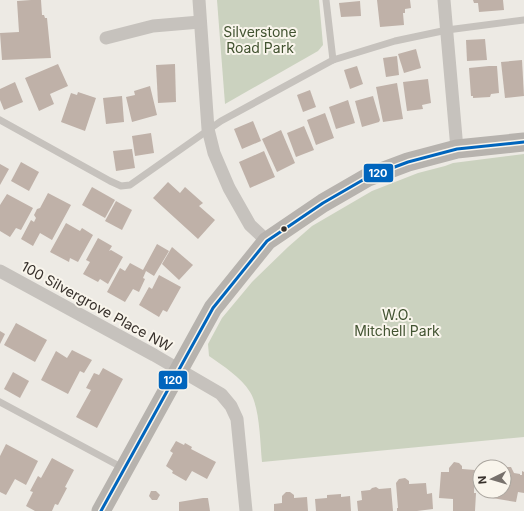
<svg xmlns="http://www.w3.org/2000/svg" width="524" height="511" font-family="Inter,sans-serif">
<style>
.green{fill:#cbd2bf}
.building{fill:#bfb1a8}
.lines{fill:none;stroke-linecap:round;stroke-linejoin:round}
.lane{stroke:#c6c2bd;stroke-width:7}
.street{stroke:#c6c2bd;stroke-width:13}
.secondary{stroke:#b7b3ae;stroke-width:19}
.bus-1-casing{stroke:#f9f5ec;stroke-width:6}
.bus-1{stroke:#0065bd;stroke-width:3}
.bus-dot{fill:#37302b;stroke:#f9f5ec;stroke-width:1.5}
.labels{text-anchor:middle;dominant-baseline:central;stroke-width:4;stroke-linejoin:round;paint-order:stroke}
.park-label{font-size:14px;fill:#425331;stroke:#f9f5ec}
.street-label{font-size:14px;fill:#37302b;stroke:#f9f5ec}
.line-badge{stroke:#f9f5ec;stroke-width:1.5}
.badge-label{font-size:11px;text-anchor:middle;font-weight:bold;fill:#fff}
</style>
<rect width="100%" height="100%" fill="#edeae4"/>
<!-- green -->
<g class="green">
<polygon points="217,0 319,0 323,45 318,51 225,104"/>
<path d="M524 154V437L262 462C260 442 260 408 250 392 241 377 223 366 209 356L208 344 222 318 252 282 288 247 312 226 372 191 418 173 445 166 453 163Z"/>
</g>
<!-- building -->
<g class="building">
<polygon points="31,0 41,0 42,15 44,15 45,18 47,18 51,58 2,60 0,33 19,32 17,1"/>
<polygon points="377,0 410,0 411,8 405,9 405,13 403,13 404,25 380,27"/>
<polygon points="473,0 503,0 504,10 479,12 478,3 474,3"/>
<polygon points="360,1 361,16 341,17 339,3"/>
<polygon points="485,39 487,60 467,61 466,40"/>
<polygon points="416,49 421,68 404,73 398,54"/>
<polygon points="397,56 399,75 386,77 383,58"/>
<polygon points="522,60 524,96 505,98 501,62"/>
<polygon points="58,64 68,86 50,94 54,104 39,111 25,78"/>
<polygon points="175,64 176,102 158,103 156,65"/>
<polygon points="357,66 363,84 350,89 344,70"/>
<polygon points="489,66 497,66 499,93 491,94 490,97 473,98 473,96 471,96 469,68"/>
<polygon points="428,79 431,103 422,105 423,109 407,111 403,82"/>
<polygon points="15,82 23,102 4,110 0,100 0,89"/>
<polygon points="397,83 403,119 383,122 376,87"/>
<polygon points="150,86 157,115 132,122 126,97 135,95 134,91"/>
<polygon points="310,90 316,107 303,112 297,95"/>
<polygon points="78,92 96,98 85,131 61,122 71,93 77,95"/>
<polygon points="122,96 124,122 106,124 103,98"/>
<polygon points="373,96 380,120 379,122 362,127 355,101"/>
<polygon points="348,100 355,123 336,129 329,107"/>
<polygon points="325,113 334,138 316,145 307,120"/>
<polygon points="253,121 261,141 242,149 234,129"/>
<polygon points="304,126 314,150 296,157 287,133"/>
<polygon points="281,130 295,163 277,172 262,139"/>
<polygon points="151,133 154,153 135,156 132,136"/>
<polygon points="132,149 135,168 116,171 113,151"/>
<polygon points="264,151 275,177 250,188 239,162"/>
<polygon points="21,162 39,172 29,191 11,181"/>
<polygon points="0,164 9,169 0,185"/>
<polygon points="168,182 180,193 185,187 203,203 199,206 215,220 198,239 153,198"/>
<polygon points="92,187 115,200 105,218 82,205"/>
<polygon points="48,193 71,205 52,240 40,233 33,246 21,239 31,220 34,222 36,218 34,215 37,209 40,208"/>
<polygon points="7,194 33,208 21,230 16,228 10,237 0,231 0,205"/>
<polygon points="116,201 132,210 122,230 105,221"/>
<polygon points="66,223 80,231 82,228 93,235 78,262 70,258 69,262 50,252"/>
<polygon points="98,238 112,246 109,251 111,250 123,257 108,284 100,279 98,282 83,274 90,262 86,260"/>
<polygon points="157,244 169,251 154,276 146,271 143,278 145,279 139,292 133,289 125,302 107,292 120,268 125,271 130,263 143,270"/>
<polygon points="172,247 193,265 179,280 162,264"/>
<polygon points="159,275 181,287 167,312 163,310 159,317 139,305 149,287 152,289"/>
<polygon points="16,323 47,340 35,362 4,345"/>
<polygon points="0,331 5,334 0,344"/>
<polygon points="72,350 92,360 84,373 80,371 68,394 41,380 56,351 67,358"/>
<polygon points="103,368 123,379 97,428 76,417 91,390 86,388 94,373 99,375"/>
<polygon points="13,372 29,381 20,398 4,389"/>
<polygon points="176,441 184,445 185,443 192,447 191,449 216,462 207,479 192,471 186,481 172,473 173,471 166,466 173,453 170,451"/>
<polygon points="6,444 38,461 26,485 15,479 6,495 0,492 0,456"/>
<polygon points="52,458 74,470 65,487 67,488 58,505 55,504 52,511 35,511 26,506 33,492 30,491 38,476 41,478"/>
<polygon points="454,462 459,463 462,466 462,469 475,470 474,493 476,493 475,511 453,511 453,499 439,498 441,472 449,472 449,468"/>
<polygon points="504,467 511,467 514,473 520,474 520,475 522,475 522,471 524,472 524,493 518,492 516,502 486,497 487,491 504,491"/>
<polygon points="405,478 409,481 409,484 426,483 427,494 432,493 433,509 417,511 397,511 397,508 398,508 396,483 399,479"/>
<polygon points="376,487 379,489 391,488 393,511 358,511 357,501 362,500 361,491 370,490 372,488"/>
<polygon points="151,491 156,491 160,495 157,500 152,500 149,496"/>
<polygon points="286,492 290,492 294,495 294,498 307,497 308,511 274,511 274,504 282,503 282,496"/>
<polygon points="341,494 341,497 350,496 351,511 316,511 315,499 327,498 327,495"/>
<polygon points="203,498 208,498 210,511 179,511 179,502"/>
</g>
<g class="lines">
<!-- lane -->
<g class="lane">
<polyline points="326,0 333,60"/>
<polyline points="0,120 110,181 121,186 130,185 221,121 333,60 395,41 447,30 524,20"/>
<polyline points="0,402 123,468"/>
</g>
<!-- street -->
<g class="street">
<polyline points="199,0 208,129 214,153 229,188 250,225 267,241"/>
<polyline points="444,0 457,149"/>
<polyline points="106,38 153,26 200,22"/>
<polyline points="0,271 154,355 221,394 231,406 237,419 246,511"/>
</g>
<!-- secondary -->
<polyline class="secondary" points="101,511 213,308 267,241 323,203 368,177 408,162 457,149 524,142"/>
<defs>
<polyline id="bus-1" points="101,511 213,308 267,241 323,203 368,177 408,162 457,149 524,142"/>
</defs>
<!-- bus-1 casing -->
<use href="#bus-1" class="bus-1-casing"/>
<!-- bus-1 -->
<use href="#bus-1" class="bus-1"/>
</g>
<!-- markers -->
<circle class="bus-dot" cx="284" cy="229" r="3.5"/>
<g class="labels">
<!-- park labels -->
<g class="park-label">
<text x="260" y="31">Silverstone<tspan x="260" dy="16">Road Park</tspan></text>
<text x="397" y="314">W.O.<tspan x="397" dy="16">Mitchell Park</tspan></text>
</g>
<!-- street labels -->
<g class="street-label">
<text transform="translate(97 306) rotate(29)">100 Silvergrove Place NW</text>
</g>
</g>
<g class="line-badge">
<rect x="363" y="163" width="31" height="20" rx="4" fill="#0065bd"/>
<rect x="158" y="370" width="30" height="20" rx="4" fill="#0065bd"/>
</g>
<g class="badge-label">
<text x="378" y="177">120</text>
<text x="173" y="384">120</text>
</g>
<!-- north arrow -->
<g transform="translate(492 479) rotate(265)"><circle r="19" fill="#f9f5ec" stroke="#aba69f"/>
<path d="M0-3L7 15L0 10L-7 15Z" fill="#77716c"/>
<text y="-6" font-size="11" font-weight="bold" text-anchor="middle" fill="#37302b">N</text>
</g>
</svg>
